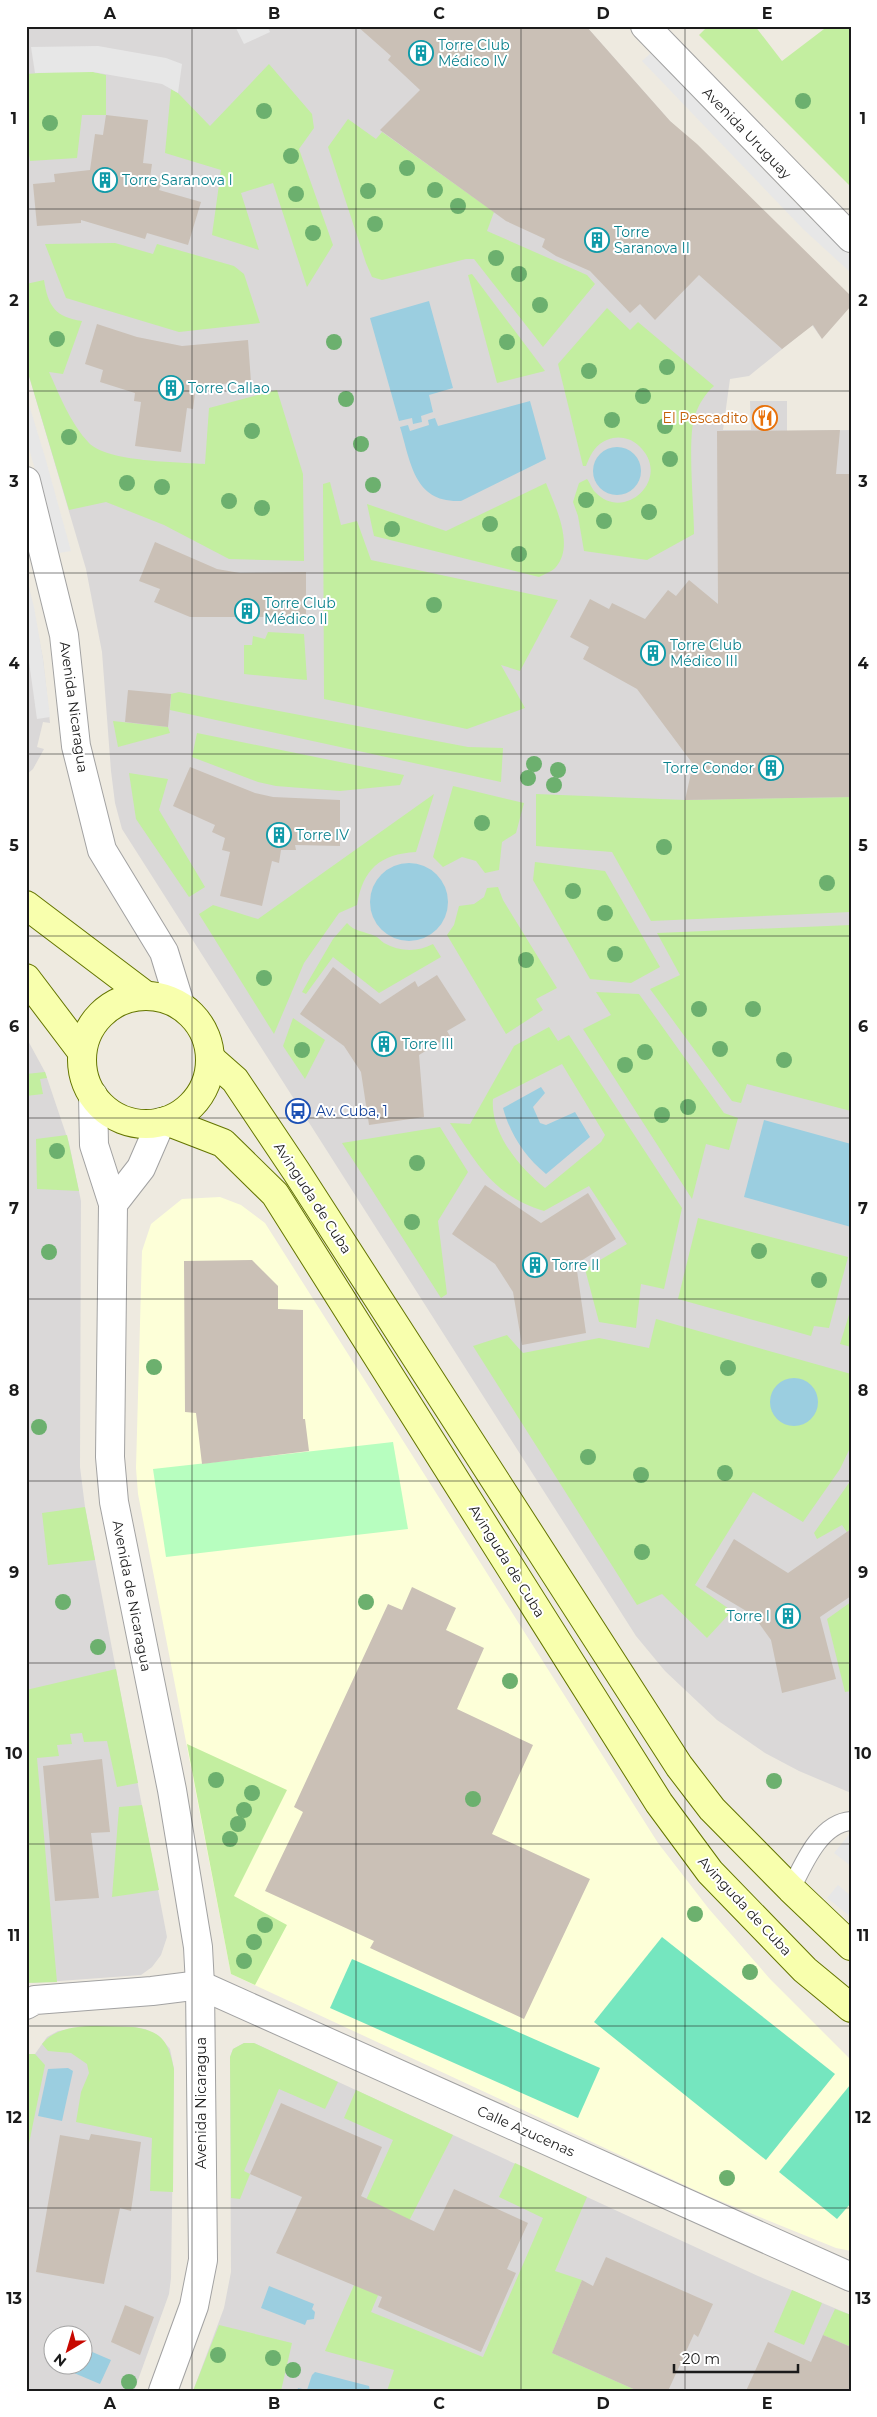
<svg xmlns="http://www.w3.org/2000/svg" width="877" height="2417" font-family="Montserrat,sans-serif">
<style>
.residential{fill:#dad8d8;fill-rule:evenodd}
.education{fill:#fdffd8}
.grass{fill:#c3eea0;fill-rule:evenodd}
.park{fill:#b7febf}
.pitch{fill:#75e6bf}
.parking{fill:#e7e7e7}
.water{fill:#9bcee0}
.building{fill:#cac0b6}
.lines{fill:none;stroke-linecap:round;stroke-linejoin:round}
.service-casing{stroke:#a2a2a2;stroke-width:20}
.minor-casing{stroke:#a2a2a2;stroke-width:30}
.secondary-casing{stroke:#647500;stroke-width:30}
.service{stroke:#fff;stroke-width:18}
.minor{stroke:#fff;stroke-width:28}
.secondary{stroke:#f8ffad;stroke-width:28}
.tree{fill:#6cb06e}
.grid{fill:none;stroke:#1b1b1b;stroke-width:1;stroke-opacity:0.55}
.labels{text-anchor:middle;dominant-baseline:central;stroke-width:4;stroke-linejoin:round;paint-order:stroke}
.culture-label{font-size:14px;fill:#0d838f;stroke:#fff;text-anchor:start}
.street-label{font-size:14px;fill:#1b1b1b;stroke:#fff}
.food-label{font-size:14px;fill:#c56008;stroke:#fff;text-anchor:end}
.transit-label{font-size:14px;fill:#164399;stroke:#fff;text-anchor:start}
.neatline{fill:none;stroke:#1b1b1b;stroke-width:2}
.grid-label{font-size:16px;text-anchor:middle;font-weight:bold;fill:#1b1b1b}
</style>
<rect width="100%" height="100%" fill="#eeeae0"/>
<!-- residential -->
<g class="residential">
<polygon points="26,26 586,26 670,121 734,181 822,339 812,325 749,376 730,379 723,430 751,430 750,401 787,401 787,431 851,430 851,1793 799,1771 765,1753 717,1720 665,1671 636,1636 122,829 115,803 111,771 102,652 86,569 26,366"/>
<polygon points="26,572 43,659 50,723 43,722 37,747 44,749 33,769 26,775"/>
<polygon points="26,1037 45,1072 69,1143 81,1201 80,1467 85,1507 167,1937 161,1955 152,1967 141,1975 32,1983 26,1928"/>
<path d="M133 2027 145 2029 159 2036 170 2049 174 2069 171 2278 169 2294 134 2391H26V2054H35L47 2037 58 2031 78 2028ZM52 2334H82V2364H52Z"/>
<polygon points="244,2043 254,2043 758,2276 851,2315 851,2391 193,2391 224,2308 231,2272 230,2057 233,2049"/>
</g>
<!-- education -->
<polygon class="education" points="220,1197 241,1205 265,1223 658,1843 709,1909 770,1979 851,2060 851,2251 836,2248 708,2196 231,1974 138,1494 136,1468 142,1251 151,1224 182,1199"/>
<!-- grass -->
<g class="grass">
<polygon points="708,26 755,26 782,61 828,26 851,26 851,187 699,35"/>
<polygon points="269,64 312,114 314,128 299,149 333,245 307,287 273,183 241,193 259,250 212,235 221,170 165,153 171,89 178,93 210,126"/>
<polygon points="54,72 93,72 106,75 106,115 82,115 77,158 30,161 26,132 26,74"/>
<polygon points="348,119 376,139 382,132 494,212 487,231 587,275 595,284 543,347 474,259 466,259 382,280 372,277 366,263 328,147"/>
<polygon points="115,243 153,254 157,244 234,266 244,274 260,323 179,332 66,298 45,244"/>
<polygon points="472,274 545,371 497,383 468,275"/>
<path d="M44 280C48 307 56 317 82 321L63 374 49 372C60 396 70 423 89 443 107 462 178 462 205 464L209 408 277 390 303 474 304 561 229 559 164 525 106 502 69 510 26 366V284Z"/>
<path d="M607 308 630 330 638 322 714 386C705 394 699 404 695 415 687 438 694 506 694 534L647 560 584 551 578 516 573 502 579 483 587 479C590 483 592 489 595 492 625 524 674 477 638 445 632 439 621 436 613 438 597 442 592 451 586 466H583L558 364Z"/>
<polygon points="330,482 341,525 357,521 371,560 558,600 520,671 501,665 525,708 467,729 324,699 323,484"/>
<path d="M546 483C555 506 575 545 556 567 552 572 544 574 539 577L374 536 367 504 446 531Z"/>
<polygon points="268,632 304,634 307,680 244,674 244,645 252,645 253,636 265,639"/>
<polygon points="179,692 468,747 503,748 501,782 170,710 171,694"/>
<polygon points="113,721 168,727 170,733 118,747"/>
<polygon points="197,733 404,775 400,785 340,791 276,786 258,782 192,757"/>
<polygon points="129,773 168,779 159,810 205,887 189,897 136,819"/>
<polygon points="453,786 524,803 516,833 502,842 499,870 485,873 476,861 462,857 443,867 433,857"/>
<path d="M434 794 416 852C380 854 363 869 357 905L339 913 304 963 274 1034 199 914 213 905 258 919Z"/>
<polygon points="536,794 685,800 851,797 851,912 651,921 612,852 536,846"/>
<polygon points="535,862 605,871 660,967 631,983 590,979 533,880"/>
<polygon points="498,887 503,900 557,988 536,999 543,1010 506,1034 447,935 454,925 459,906 474,904 484,897 487,888"/>
<path d="M347 923C355 932 364 931 375 936 378 937 381 941 384 943 400 952 418 952 433 944L441 957 379 993 333 957 306 994 302 992 333 939Z"/>
<polygon points="851,925 851,1111 747,1084 741,1103 732,1101 650,989 680,975 657,933"/>
<polygon points="596,992 639,994 724,1113 738,1118 729,1150 706,1144 692,1199 583,1029 611,1015"/>
<polygon points="293,1018 325,1040 305,1079 283,1046"/>
<path d="M549 1027 558 1041 569 1035 682 1208 664 1289 641 1284 636 1328 599 1322 585 1269 627 1244 589 1186 544 1211C494 1196 477 1164 450 1123L470 1124 514 1046ZM562 1064 605 1135 601 1142 545 1188C520 1168 490 1133 493 1099Z"/>
<polygon points="45,1072 47,1078 40,1079 43,1094 26,1096 26,1074"/>
<polygon points="440,1127 468,1172 438,1221 447,1294 441,1298 342,1143"/>
<polygon points="67,1135 79,1191 37,1189 36,1139"/>
<polygon points="698,1218 848,1257 829,1328 814,1326 811,1336 678,1299"/>
<polygon points="851,1308 851,1347 840,1344"/>
<polygon points="656,1319 851,1374 851,1446 840,1469 803,1522 753,1492 695,1585 732,1611 707,1638 662,1594 637,1605 473,1346 507,1335 523,1353 599,1338 649,1348"/>
<polygon points="851,1480 851,1538 842,1525 817,1539 814,1533"/>
<polygon points="85,1507 95,1560 48,1565 42,1513"/>
<polygon points="851,1602 851,1691 845,1692 827,1619"/>
<polygon points="116,1669 138,1783 117,1787 107,1741 84,1742 82,1733 70,1734 72,1744 57,1745 59,1756 37,1758 57,1982 26,1983 26,1690"/>
<polygon points="187,1744 287,1790 234,1896 287,1925 255,1985 231,1974"/>
<polygon points="142,1805 159,1890 112,1897 119,1807"/>
<path d="M133 2027C162 2031 168 2041 174 2069L173 2192 150 2191 152 2138 76 2122 81 2092 89 2073 87 2064 71 2053 48 2051 42 2044C61 2020 104 2027 133 2027Z"/>
<polygon points="244,2043 254,2043 338,2082 325,2109 279,2089 244,2171 250,2174 240,2199 231,2198 230,2057 233,2049"/>
<polygon points="29,2054 35,2054 45,2065 26,2158 26,2058"/>
<polygon points="356,2090 453,2135 410,2219 371,2312 483,2357 543,2218 499,2197 515,2163 587,2197 555,2271 582,2280 552,2353 638,2391 387,2391 394,2370 325,2351 358,2276 357,2220 393,2140 344,2118"/>
<polygon points="792,2290 822,2303 804,2345 774,2332"/>
<polygon points="835,2309 851,2315 851,2347 823,2335"/>
<polygon points="219,2325 292,2343 281,2391 193,2391"/>
</g>
<!-- park -->
<polygon class="park" points="393,1442 408,1529 166,1557 153,1469"/>
<!-- pitch -->
<g class="pitch">
<polygon points="662,1937 835,2074 766,2160 594,2022"/>
<polygon points="352,1959 600,2068 578,2118 330,2008"/>
<polygon points="850,2085 851,2203 837,2219 779,2172"/>
</g>
<!-- parking -->
<g class="parking">
<polygon points="235,26 267,26 270,32 244,44"/>
<polygon points="98,46 166,58 182,64 178,93 162,84 93,72 35,73 31,47"/>
<polygon points="651,53 812,220 851,256 851,273 803,229 642,61"/>
<polygon points="26,395 45,457 71,551 59,553 26,438"/>
<polygon points="26,576 34,607 43,659 50,717 37,719 26,640"/>
<polygon points="851,1832 851,1866 834,1853"/>
<polygon points="838,1885 851,1896 851,1917 827,1898"/>
</g>
<!-- water -->
<g class="water">
<polygon points="429,301 453,388 429,395 433,412 421,416 422,422 413,424 412,418 399,421 370,318"/>
<path d="M530 401 546 459 461 501C414 503 411 463 400 427L408 425 410 431 429 425 428 420 435 418 438 426Z"/>
<circle cx="617" cy="471" r="24"/>
<circle cx="409" cy="902" r="39"/>
<path d="M541 1087 545 1093 533 1107 540 1123 546 1125 575 1112 590 1137 546 1174C525 1157 510 1134 503 1108Z"/>
<polygon points="764,1120 851,1144 851,1227 744,1197"/>
<circle cx="794" cy="1402" r="24"/>
<polygon points="48,2069 68,2068 73,2071 62,2121 38,2116"/>
<polygon points="269,2286 314,2304 312,2309 315,2312 314,2319 307,2320 305,2325 261,2308"/>
<polygon points="83,2348 111,2360 100,2384 55,2365 82,2364"/>
<polygon points="315,2372 369,2386 370,2391 297,2391 298,2388 307,2390 312,2375"/>
</g>
<!-- building -->
<g class="building">
<polygon points="357,26 586,26 670,121 697,144 851,296 851,306 822,339 813,325 782,349 699,275 655,320 640,304 630,313 590,271 556,256 542,247 545,239 506,221 380,130 420,90 388,60 391,56"/>
<polygon points="106,115 148,120 143,163 152,164 150,178 162,182 159,190 201,202 188,245 147,233 145,239 81,220 81,223 37,226 33,184 55,182 54,174 90,170 95,134 103,135"/>
<polygon points="97,324 137,337 182,346 248,340 251,382 207,385 208,393 195,393 193,409 187,408 181,452 135,446 141,402 134,401 135,393 100,382 103,370 85,364"/>
<polygon points="840,430 836,474 851,474 851,797 685,800 693,764 637,689 583,659 589,647 570,637 590,599 609,609 612,603 645,619 668,590 676,596 689,580 718,604 717,431"/>
<polygon points="155,542 217,569 240,573 306,572 306,617 190,617 154,602 160,589 139,581"/>
<polygon points="128,690 171,694 168,727 125,722"/>
<polygon points="190,767 255,793 273,797 340,800 340,846 295,845 296,850 281,850 279,863 272,861 262,906 220,896 230,852 222,850 225,838 212,832 215,825 173,806"/>
<polygon points="333,967 380,1004 415,981 418,987 437,975 466,1020 447,1031 450,1036 419,1055 424,1117 369,1125 361,1072 344,1046 300,1014"/>
<polygon points="485,1185 541,1223 588,1193 616,1239 576,1264 586,1333 522,1345 513,1292 495,1264 452,1234"/>
<polygon points="252,1260 278,1286 278,1309 303,1310 303,1419 305,1419 309,1451 202,1464 196,1413 185,1412 184,1261"/>
<polygon points="851,1529 851,1596 820,1617 836,1679 782,1693 771,1640 753,1615 706,1587 734,1539 788,1573"/>
<polygon points="412,1587 456,1608 446,1630 484,1648 457,1709 533,1745 492,1834 590,1879 524,2019 370,1948 374,1941 265,1891 303,1812 294,1807 388,1604 402,1610"/>
<polygon points="102,1759 110,1832 91,1833 99,1898 55,1901 43,1766"/>
<polygon points="281,2103 382,2147 361,2196 434,2231 454,2189 528,2223 507,2269 516,2273 481,2352 378,2307 382,2297 276,2253 302,2197 250,2174"/>
<polygon points="91,2134 141,2142 131,2211 120,2208 104,2284 36,2272 60,2135 89,2140"/>
<polygon points="606,2257 713,2304 698,2337 694,2334 668,2391 638,2391 552,2353 582,2280 593,2286"/>
<polygon points="125,2305 154,2317 140,2355 111,2342"/>
<polygon points="823,2335 851,2347 851,2391 746,2391 768,2342 811,2362"/>
</g>
<g class="lines">
<defs>
<path id="service" d="M791 1889C803 1865 820 1823 851 1821"/>
<g id="minor">
<polyline points="645,26 851,238"/>
<polyline points="26,481 64,635 76,746 102,850 164,952 180,1004"/>
<polyline points="93,1095 94,1145 113,1204 110,1457 114,1502 172,1790 198,1947 200,1985 203,2260 194,2306 163,2391"/>
<polyline points="113,1204 141,1168 161,1122"/>
<polyline points="200,1985 851,2277"/>
<polyline points="26,2005 35,2000 152,1991 200,1985"/>
</g>
<g id="secondary">
<polyline points="26,905 145,995"/>
<polyline points="26,978 82,1052"/>
<circle cx="146" cy="1060" r="64"/>
<polyline points="210,1058 235,1080 296,1171 679,1766 712,1809 791,1889 851,1946"/>
<polyline points="166,1121 223,1143 275,1194 659,1803 710,1872 805,1970 851,2008"/>
</g>
</defs>
<!-- service casing -->
<use href="#service" class="service-casing"/>
<!-- minor casing -->
<use href="#minor" class="minor-casing"/>
<!-- secondary casing -->
<use href="#secondary" class="secondary-casing"/>
<!-- service -->
<use href="#service" class="service"/>
<!-- minor -->
<use href="#minor" class="minor"/>
<!-- secondary -->
<use href="#secondary" class="secondary"/>
</g>
<!-- trees -->
<g class="tree">
<circle cx="803" cy="101" r="8"/>
<circle cx="264" cy="111" r="8"/>
<circle cx="50" cy="123" r="8"/>
<circle cx="291" cy="156" r="8"/>
<circle cx="407" cy="168" r="8"/>
<circle cx="435" cy="190" r="8"/>
<circle cx="368" cy="191" r="8"/>
<circle cx="296" cy="194" r="8"/>
<circle cx="458" cy="206" r="8"/>
<circle cx="375" cy="224" r="8"/>
<circle cx="313" cy="233" r="8"/>
<circle cx="496" cy="258" r="8"/>
<circle cx="519" cy="274" r="8"/>
<circle cx="540" cy="305" r="8"/>
<circle cx="57" cy="339" r="8"/>
<circle cx="334" cy="342" r="8"/>
<circle cx="507" cy="342" r="8"/>
<circle cx="667" cy="367" r="8"/>
<circle cx="589" cy="371" r="8"/>
<circle cx="643" cy="396" r="8"/>
<circle cx="346" cy="399" r="8"/>
<circle cx="612" cy="420" r="8"/>
<circle cx="665" cy="426" r="8"/>
<circle cx="252" cy="431" r="8"/>
<circle cx="69" cy="437" r="8"/>
<circle cx="361" cy="444" r="8"/>
<circle cx="670" cy="459" r="8"/>
<circle cx="127" cy="483" r="8"/>
<circle cx="373" cy="485" r="8"/>
<circle cx="162" cy="487" r="8"/>
<circle cx="586" cy="500" r="8"/>
<circle cx="229" cy="501" r="8"/>
<circle cx="262" cy="508" r="8"/>
<circle cx="649" cy="512" r="8"/>
<circle cx="604" cy="521" r="8"/>
<circle cx="490" cy="524" r="8"/>
<circle cx="392" cy="529" r="8"/>
<circle cx="519" cy="554" r="8"/>
<circle cx="434" cy="605" r="8"/>
<circle cx="534" cy="764" r="8"/>
<circle cx="558" cy="770" r="8"/>
<circle cx="528" cy="778" r="8"/>
<circle cx="554" cy="785" r="8"/>
<circle cx="482" cy="823" r="8"/>
<circle cx="664" cy="847" r="8"/>
<circle cx="827" cy="883" r="8"/>
<circle cx="573" cy="891" r="8"/>
<circle cx="605" cy="913" r="8"/>
<circle cx="615" cy="954" r="8"/>
<circle cx="526" cy="960" r="8"/>
<circle cx="264" cy="978" r="8"/>
<circle cx="699" cy="1009" r="8"/>
<circle cx="753" cy="1009" r="8"/>
<circle cx="720" cy="1049" r="8"/>
<circle cx="302" cy="1050" r="8"/>
<circle cx="645" cy="1052" r="8"/>
<circle cx="784" cy="1060" r="8"/>
<circle cx="625" cy="1065" r="8"/>
<circle cx="688" cy="1107" r="8"/>
<circle cx="662" cy="1115" r="8"/>
<circle cx="57" cy="1151" r="8"/>
<circle cx="417" cy="1163" r="8"/>
<circle cx="412" cy="1222" r="8"/>
<circle cx="759" cy="1251" r="8"/>
<circle cx="49" cy="1252" r="8"/>
<circle cx="819" cy="1280" r="8"/>
<circle cx="154" cy="1367" r="8"/>
<circle cx="728" cy="1368" r="8"/>
<circle cx="39" cy="1427" r="8"/>
<circle cx="588" cy="1457" r="8"/>
<circle cx="725" cy="1473" r="8"/>
<circle cx="641" cy="1475" r="8"/>
<circle cx="642" cy="1552" r="8"/>
<circle cx="63" cy="1602" r="8"/>
<circle cx="366" cy="1602" r="8"/>
<circle cx="98" cy="1647" r="8"/>
<circle cx="510" cy="1681" r="8"/>
<circle cx="216" cy="1780" r="8"/>
<circle cx="774" cy="1781" r="8"/>
<circle cx="252" cy="1793" r="8"/>
<circle cx="473" cy="1799" r="8"/>
<circle cx="244" cy="1810" r="8"/>
<circle cx="238" cy="1824" r="8"/>
<circle cx="230" cy="1839" r="8"/>
<circle cx="695" cy="1914" r="8"/>
<circle cx="265" cy="1925" r="8"/>
<circle cx="254" cy="1942" r="8"/>
<circle cx="244" cy="1961" r="8"/>
<circle cx="750" cy="1972" r="8"/>
<circle cx="727" cy="2178" r="8"/>
<circle cx="218" cy="2355" r="8"/>
<circle cx="273" cy="2358" r="8"/>
<circle cx="293" cy="2370" r="8"/>
<circle cx="129" cy="2382" r="8"/>
</g>
<!-- grid -->
<path class="grid" d="M192 26V2391M356 26V2391M521 26V2391M685 26V2391M26 209H851M26 391H851M26 573H851M26 754H851M26 936H851M26 1118H851M26 1299H851M26 1481H851M26 1663H851M26 1844H851M26 2026H851M26 2208H851"/>
<!-- icons -->
<defs>
<symbol id="building-ring" viewBox="-11 -11 22 22"><circle r="9.5" fill="#fff" stroke="#0f9aa8" stroke-width="1.5"/><path d="M-4-6H4V6H1V3H-1V6H-4ZM-2.5-4.3h1.7v1.8h-1.7ZM.8-4.3h1.7v1.8H.8ZM-2.5-1h1.7V.8h-1.7ZM.8-1h1.7V.8H.8Z" fill="#0f9aa8"/></symbol>
<symbol id="restaurant-ring" viewBox="-11 -11 22 22"><circle r="9.5" fill="#fff" stroke="#e8710a" stroke-width="1.5"/><path d="M-5-6h1v4h1v-4h1v4h1v-4h1v5L-1.5 .5V6h-2V.5L-5-1ZM5-6V6H3V1.5H1.5Q1.5-4 5-6Z" fill="#e8710a"/></symbol>
<symbol id="bus-ring" viewBox="-11 -11 22 22"><circle r="9.5" fill="#fff" stroke="#1a4fb4" stroke-width="1.5"/><path d="M-5-6H5V4H4V6H2V4H-2V6H-4V4H-5ZM-3.5-4V0h7V-4ZM-3.5 1.2v1.5H-2V1.2ZM2 1.2v1.5H3.5V1.2Z" fill="#1a4fb4"/></symbol>
</defs>
<g fill-rule="evenodd">
<use href="#building-ring" x="407" y="39" width="28" height="28"/>
<use href="#building-ring" x="91" y="166" width="28" height="28"/>
<use href="#building-ring" x="583" y="226" width="28" height="28"/>
<use href="#building-ring" x="157" y="374" width="28" height="28"/>
<use href="#restaurant-ring" x="751" y="404" width="28" height="28"/>
<use href="#building-ring" x="233" y="597" width="28" height="28"/>
<use href="#building-ring" x="639" y="639" width="28" height="28"/>
<use href="#building-ring" x="757" y="754" width="28" height="28"/>
<use href="#building-ring" x="265" y="821" width="28" height="28"/>
<use href="#building-ring" x="370" y="1030" width="28" height="28"/>
<use href="#bus-ring" x="284" y="1097" width="28" height="28"/>
<use href="#building-ring" x="521" y="1251" width="28" height="28"/>
<use href="#building-ring" x="774" y="1602" width="28" height="28"/>
</g>
<g class="labels">
<!-- culture labels -->
<g class="culture-label">
<text x="438" y="45">Torre Club<tspan x="438" dy="16">Médico IV</tspan></text>
<text x="122" y="180">Torre Saranova I</text>
<text x="614" y="232">Torre<tspan x="614" dy="16">Saranova II</tspan></text>
<text x="188" y="388">Torre Callao</text>
<text x="264" y="603">Torre Club<tspan x="264" dy="16">Médico II</tspan></text>
<text x="670" y="645">Torre Club<tspan x="670" dy="16">Médico III</tspan></text>
<text x="754" y="768" text-anchor="end">Torre Condor</text>
<text x="296" y="835">Torre IV</text>
<text x="402" y="1044">Torre III</text>
<text x="552" y="1265">Torre II</text>
<text x="770" y="1616" text-anchor="end">Torre I</text>
</g>
<!-- street labels -->
<g class="street-label">
<text transform="translate(747 133) rotate(46)">Avenida Uruguay</text>
<text transform="translate(74 707) rotate(82)">Avenida Nicaragua</text>
<text transform="translate(313 1198) rotate(57)">Avinguda de Cuba</text>
<text transform="translate(507 1561) rotate(58)">Avinguda de Cuba</text>
<text transform="translate(132 1596) rotate(79)">Avenida de Nicaragua</text>
<text transform="translate(745 1906) rotate(47)">Avinguda de Cuba</text>
<text transform="translate(201 2103) rotate(-90)">Avenida Nicaragua</text>
<text transform="translate(526 2131) rotate(24)">Calle Azucenas</text>
</g>
<!-- food labels -->
<g class="food-label">
<text x="748" y="418">El Pescadito</text>
</g>
<!-- transit labels -->
<g class="transit-label">
<text x="316" y="1111">Av. Cuba, 1</text>
</g>
</g>
<!-- border -->
<rect width="877" height="2417" fill="none" stroke="#ffffff" stroke-width="55"/>
<!-- north arrow -->
<g transform="translate(68 2350) rotate(218)"><circle r="24" fill="#ffffff" stroke="#a4a4a4"/>
<path d="M0-4L9 19L0 12L-9 19Z" fill="#c70800"/>
<text y="-8" font-size="14" font-weight="bold" text-anchor="middle" fill="#1b1b1b">N</text>
</g>
<!-- scale -->
<path d="M674 2364v8h124v-8" fill="none" stroke="#1b1b1b" stroke-width="2.5"/>
<text x="682" y="2364" font-size="15" fill="#1b1b1b" stroke="#ffffff" stroke-width="4" paint-order="stroke">20 m</text>
<rect x="28" y="28" width="822" height="2362" class="neatline"/>
<g class="grid-label">
<text x="110" y="19">A</text>
<text x="274" y="19">B</text>
<text x="439" y="19">C</text>
<text x="603" y="19">D</text>
<text x="767" y="19">E</text>
<text x="14" y="124">1</text>
<text x="863" y="124">1</text>
<text x="14" y="306">2</text>
<text x="863" y="306">2</text>
<text x="14" y="487">3</text>
<text x="863" y="487">3</text>
<text x="14" y="669">4</text>
<text x="863" y="669">4</text>
<text x="14" y="851">5</text>
<text x="863" y="851">5</text>
<text x="14" y="1032">6</text>
<text x="863" y="1032">6</text>
<text x="14" y="1214">7</text>
<text x="863" y="1214">7</text>
<text x="14" y="1396">8</text>
<text x="863" y="1396">8</text>
<text x="14" y="1578">9</text>
<text x="863" y="1578">9</text>
<text x="14" y="1759">10</text>
<text x="863" y="1759">10</text>
<text x="14" y="1941">11</text>
<text x="863" y="1941">11</text>
<text x="14" y="2123">12</text>
<text x="863" y="2123">12</text>
<text x="14" y="2304">13</text>
<text x="863" y="2304">13</text>
<text x="110" y="2409">A</text>
<text x="274" y="2409">B</text>
<text x="439" y="2409">C</text>
<text x="603" y="2409">D</text>
<text x="767" y="2409">E</text>
</g>
</svg>
